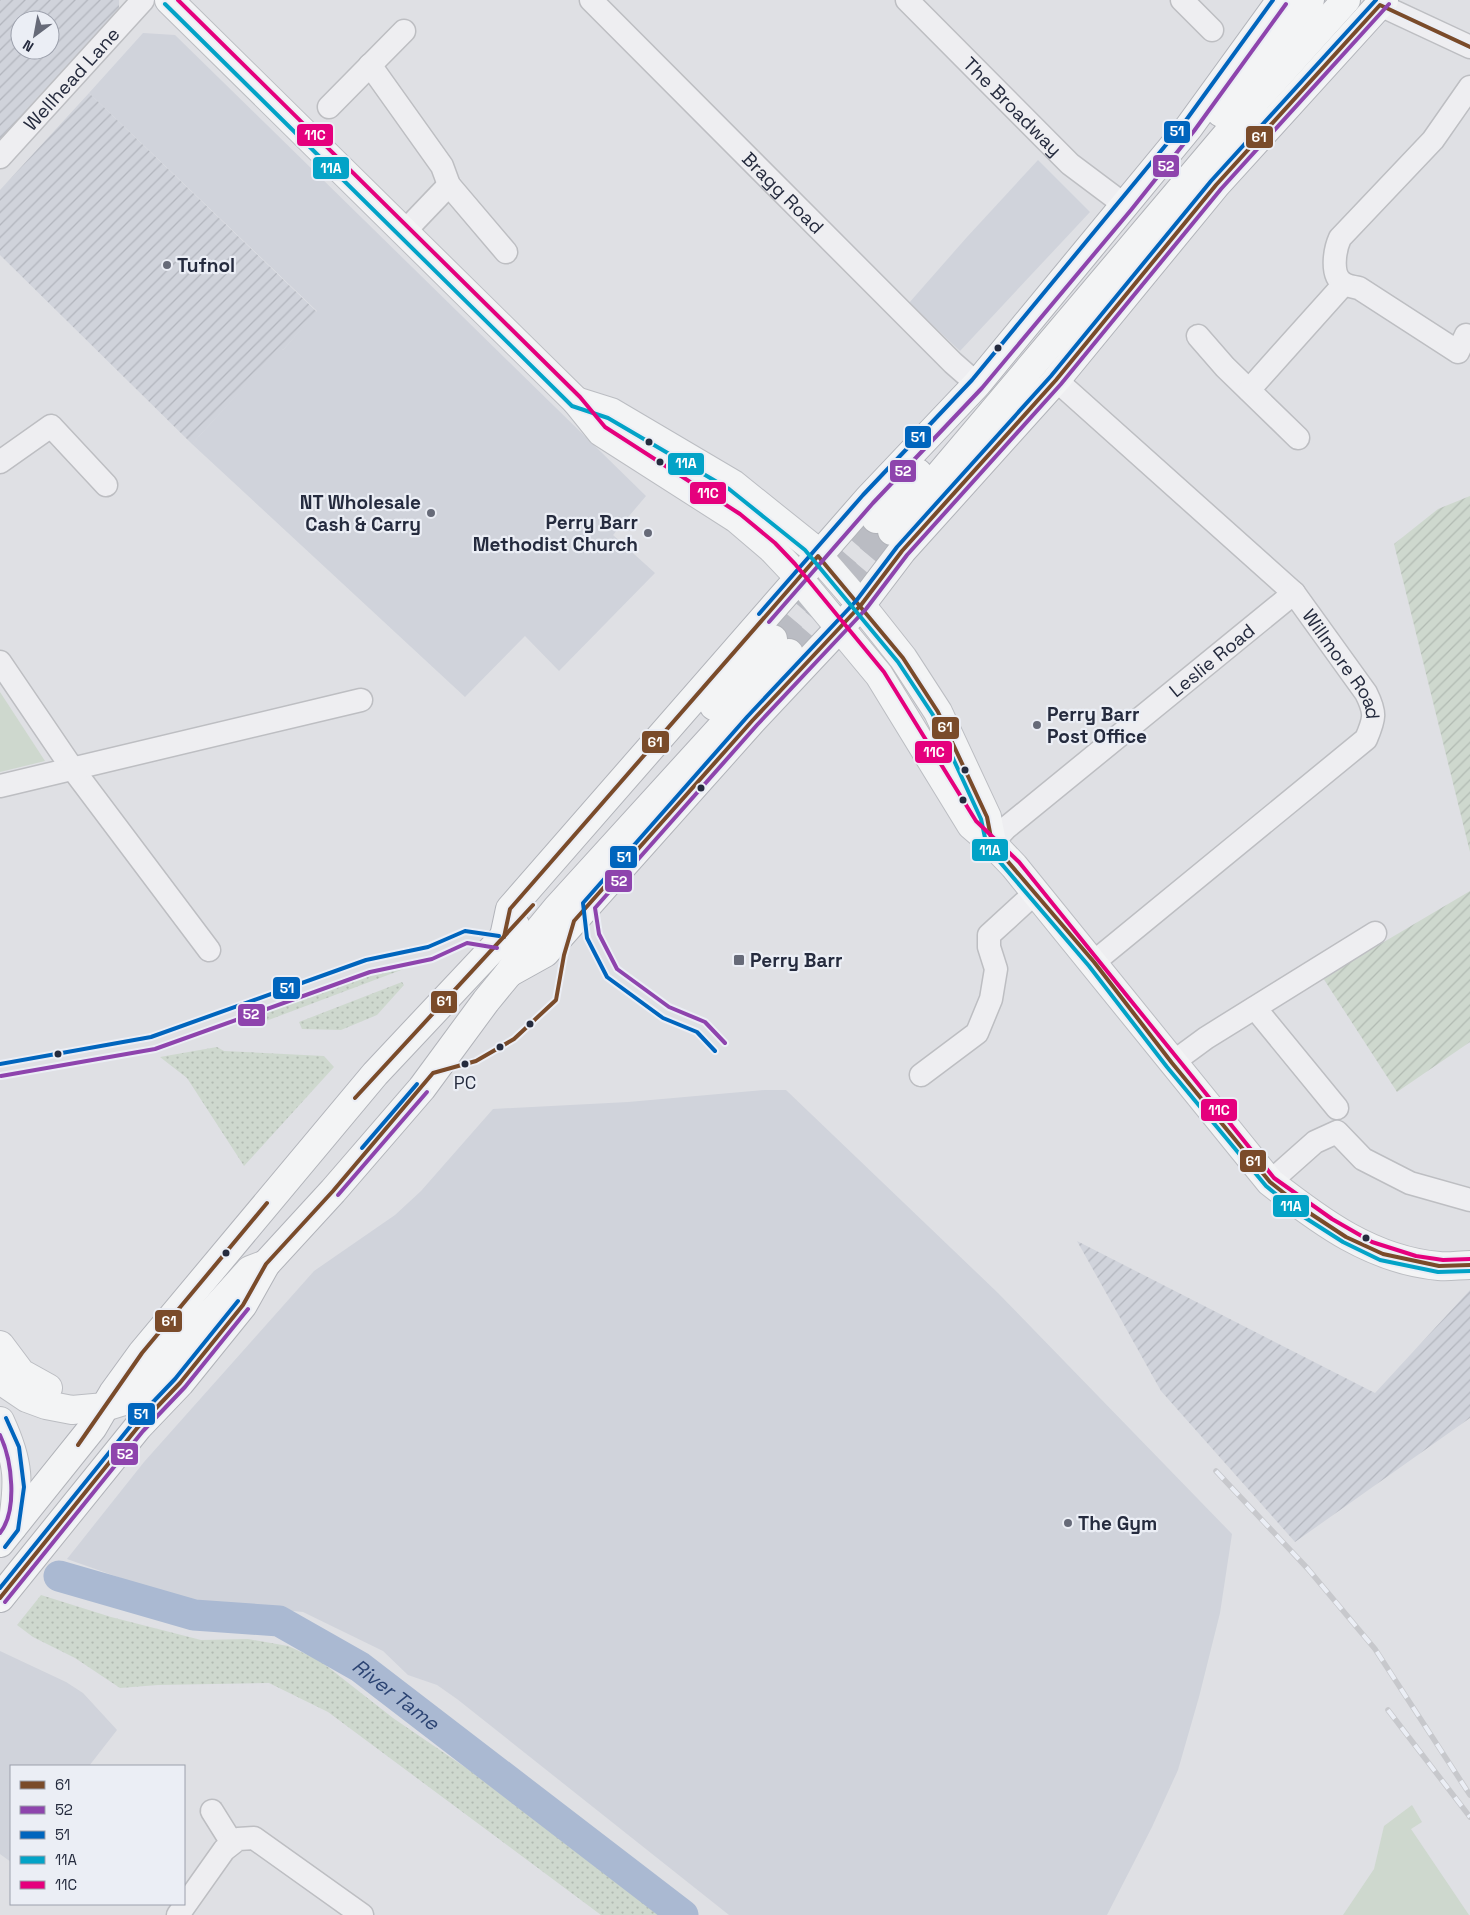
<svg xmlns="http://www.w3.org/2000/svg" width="1470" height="1915" font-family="'Space Grotesk',sans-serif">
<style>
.built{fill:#d0d3db}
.industrial{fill:url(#industrial-furrows);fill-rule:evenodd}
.grass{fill:url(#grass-dots)}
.park{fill:#ced8ce}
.garden{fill:url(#garden-furrows)}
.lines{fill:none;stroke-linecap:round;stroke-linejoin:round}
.river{stroke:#aab9d2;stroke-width:31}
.highway-tunnel{stroke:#babcc3;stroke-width:28;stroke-dasharray:28 14;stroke-linecap:butt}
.minor-casing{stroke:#bdbec2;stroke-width:25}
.major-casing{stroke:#bbbdc2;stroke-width:30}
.highway-casing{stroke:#b1b3b9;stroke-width:30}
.minor{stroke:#eeeef1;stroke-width:22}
.major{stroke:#f3f4f5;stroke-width:28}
.highway{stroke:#f3f4f5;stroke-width:28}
.rail-casing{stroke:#c7c8cc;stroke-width:5.5}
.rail{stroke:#ebeef5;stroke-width:4;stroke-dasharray:11;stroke-linecap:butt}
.bus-1-casing{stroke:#ebeef5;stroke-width:8}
.bus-2-casing{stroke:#ebeef5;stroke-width:8}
.bus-3-casing{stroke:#ebeef5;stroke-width:8}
.bus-4-casing{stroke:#ebeef5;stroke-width:8}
.bus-5-casing{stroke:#ebeef5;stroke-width:8}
.bus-1{stroke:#7a4b2a;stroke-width:4}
.bus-2{stroke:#8e44ad;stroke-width:4}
.bus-3{stroke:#0065bd;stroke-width:4}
.bus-4{stroke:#02a3c7;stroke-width:4}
.bus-5{stroke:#e5007d;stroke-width:4}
.poi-dot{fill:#666a78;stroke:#ebeef5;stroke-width:2}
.bus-dot{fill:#252b3e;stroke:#ebeef5;stroke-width:2}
.labels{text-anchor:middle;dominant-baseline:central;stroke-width:4.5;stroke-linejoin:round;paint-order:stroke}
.bus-label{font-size:18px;fill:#252b3e;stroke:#ebeef5}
.street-label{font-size:19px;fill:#252b3e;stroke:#ebeef5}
.poi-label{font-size:19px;font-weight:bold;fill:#252b3e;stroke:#ebeef5;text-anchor:start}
.water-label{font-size:20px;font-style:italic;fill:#2d4574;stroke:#ebeef5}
.line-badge{stroke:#ebeef5;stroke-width:2}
.badge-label{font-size:14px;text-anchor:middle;font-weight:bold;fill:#fff}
</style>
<defs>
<pattern id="industrial-furrows" width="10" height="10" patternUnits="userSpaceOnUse" patternTransform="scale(1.25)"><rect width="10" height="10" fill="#d0d3db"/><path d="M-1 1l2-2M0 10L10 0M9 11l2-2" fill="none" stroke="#b2b5bd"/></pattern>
<pattern id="grass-dots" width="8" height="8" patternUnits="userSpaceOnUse" patternTransform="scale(1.25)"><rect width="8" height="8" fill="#ced8ce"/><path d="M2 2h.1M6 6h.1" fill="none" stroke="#b1bab2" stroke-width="1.8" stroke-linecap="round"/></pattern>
<pattern id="garden-furrows" width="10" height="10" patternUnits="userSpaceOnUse" patternTransform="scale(1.25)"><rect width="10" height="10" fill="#ced8ce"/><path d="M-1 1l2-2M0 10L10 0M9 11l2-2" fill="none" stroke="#b1bab2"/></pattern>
</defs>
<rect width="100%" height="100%" fill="#dfe0e4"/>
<!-- built -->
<g class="built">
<polygon points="143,33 175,35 646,496 613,535 655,573 559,671 525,636 465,697 192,444 280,347 283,350 317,311 89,93"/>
<polygon points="1038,160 1090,212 960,351 909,303 967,237"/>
<polygon points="765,1090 786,1090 998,1293 1232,1534 1220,1613 1199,1697 1178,1770 1152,1827 1107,1915 729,1915 457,1699 437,1685 408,1675 383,1651 303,1612 183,1600 67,1559 144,1462 314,1271 395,1215 421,1191 493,1109 628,1102"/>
<polygon points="0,1651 66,1682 83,1693 117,1730 89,1766 11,1766 11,1862 0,1854"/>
</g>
<!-- industrial -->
<g class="industrial">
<path d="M0 0H119V11L0 139ZM20 20H50V50H20Z"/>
<polygon points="89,93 317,312 283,350 280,348 192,444 0,255 0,190"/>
<polygon points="1077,1241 1375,1393 1470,1290 1470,1418 1295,1542 1161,1391"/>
</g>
<!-- grass -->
<g class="grass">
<polygon points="424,959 425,961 250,1027 245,1026 243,1018 320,991"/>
<polygon points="402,982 404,985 377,1015 341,1030 302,1029 299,1022"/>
<polygon points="217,1047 224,1051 324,1056 334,1067 244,1166 187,1078 160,1057"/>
<polygon points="41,1595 111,1617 201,1640 248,1639 288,1646 319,1660 393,1718 579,1845 669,1915 601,1915 328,1712 269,1683 158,1685 120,1688 75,1658 33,1637 17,1625"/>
</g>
<!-- park -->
<g class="park">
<polygon points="0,692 45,761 0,772"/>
<polygon points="1412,1805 1422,1822 1411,1829 1469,1915 1343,1915 1374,1869 1384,1826"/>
</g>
<!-- garden -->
<g class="garden">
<polygon points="1470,496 1470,852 1394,544 1438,509"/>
<polygon points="1470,891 1470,1042 1397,1092 1323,978"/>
</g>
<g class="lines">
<!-- river -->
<path class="river" id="s1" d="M59 1576 194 1615 279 1621 360 1667 683 1915"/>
<!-- highway-tunnel -->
<g class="highway-tunnel">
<polyline points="773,639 876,519"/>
<polyline points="789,653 892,531"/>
</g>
<defs>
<g id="minor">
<path id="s2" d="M591 0 953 363 977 384"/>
<path id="s3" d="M907 0 1070 164 1126 206"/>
<polyline points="1182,0 1212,30"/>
<polyline points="1380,5 1470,47"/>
<polyline points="370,65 442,166 449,185 506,252"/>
<polyline points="329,107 404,31"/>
<path id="s4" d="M0 157 143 0"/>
<polyline points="405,231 449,185"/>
<path d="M1466 335 1458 352 1359 288C1354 287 1347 286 1343 283 1330 275 1335 249 1340 238L1433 140 1470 87"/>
<polyline points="1198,336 1225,367 1298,438"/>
<path id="s5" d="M1056 380 1294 593 1366 693C1376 713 1375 718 1366 739L1094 962"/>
<polyline points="1249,390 1344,284"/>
<polyline points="0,462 51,426 106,485"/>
<polyline points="0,662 72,768 209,950"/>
<polyline points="0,786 361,700"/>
<path id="s6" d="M992 843 1006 828 1294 593"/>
<polyline points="1255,1008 1337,1108"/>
<polyline points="1172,1063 1206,1038 1375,933"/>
<polyline points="921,1075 977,1033 991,999 996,969 989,947 989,935 1036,892"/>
<polyline points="1270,1182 1315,1142 1337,1132 1363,1159 1410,1183 1470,1200"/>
<polyline points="212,1811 232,1843"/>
<polyline points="178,1915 224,1850 238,1839 254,1838 362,1915"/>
</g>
<g id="major">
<path d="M169 0 576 401 601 432 737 519 771 548 790 568 879 675 971 825 992 843 1014 866 1270 1182C1321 1222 1372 1260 1439 1266 1449 1267 1460 1265 1470 1265"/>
<polyline points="576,401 611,412 733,484 809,545 861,605 903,658 938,712 987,817 992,843"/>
<polyline points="0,1345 21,1373 48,1388"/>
<polyline points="0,1380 27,1398 46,1405 72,1410 105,1407 134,1398 250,1270 266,1264"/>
<path d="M0 1421C20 1464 19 1482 12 1528"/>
</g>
<g id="highway">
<polyline points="1221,113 1310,0"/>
<polyline points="876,519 918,473"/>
<polyline points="892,531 1257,99 1346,0"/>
<polyline points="714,706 773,639"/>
<polyline points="504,937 510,909 868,499 977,384 1189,127 1281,0"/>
<polyline points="509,973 545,953 752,721 861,605 902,551 1056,380 1216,185 1384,0"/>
<polyline points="0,1543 93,1427 113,1393 142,1353 375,1074 515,925"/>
<polyline points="0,1598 138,1427 180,1383 243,1305 266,1264 333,1191 422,1088 486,1001 509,973 529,942 557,908 789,653"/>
</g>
</defs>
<!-- minor casing -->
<use href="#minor" class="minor-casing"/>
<!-- major casing -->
<use href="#major" class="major-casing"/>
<!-- highway casing -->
<use href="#highway" class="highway-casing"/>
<!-- minor -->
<use href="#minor" class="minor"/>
<!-- major -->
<use href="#major" class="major"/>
<!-- highway -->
<use href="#highway" class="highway"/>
<defs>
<g id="rail">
<polyline points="1216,1471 1308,1569 1375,1649 1470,1795"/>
<polyline points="1388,1710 1470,1817"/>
</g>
</defs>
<!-- rail casing -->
<use href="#rail" class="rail-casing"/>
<!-- rail -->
<use href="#rail" class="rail"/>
<defs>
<g id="bus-1">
<polyline points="504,937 510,909 818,556 903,658 938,712 987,817 992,843 1094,962 1172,1063 1270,1182 1308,1212 1346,1237 1383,1254 1439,1266 1470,1265"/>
<polyline points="355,1098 533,905"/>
<polyline points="78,1445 142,1353 267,1203"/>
<polyline points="0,1598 138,1427 180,1383 243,1305 266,1264 333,1191 433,1073 476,1061 514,1039 556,1000 564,955 574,921 752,721 861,605 902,551 1056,380 1216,185 1380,5 1470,47"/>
</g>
<g id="bus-2">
<polyline points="769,622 873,503 982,388 1131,210 1194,131 1286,4"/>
<polyline points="725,1043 705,1022 669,1007 617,969 599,934 595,908 757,725 866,609 907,555 1061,384 1221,189 1389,4"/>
<polyline points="1,1076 155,1049 370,972 432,959 467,943 497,948"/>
<polyline points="338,1195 427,1092"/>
<path d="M0 1435C12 1460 18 1510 0 1533"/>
<polyline points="5,1602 143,1431 185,1387 248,1309"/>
</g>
<g id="bus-3">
<polyline points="759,614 863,495 972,380 1184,123 1273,0"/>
<polyline points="715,1051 697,1032 663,1018 607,977 587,938 583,903 747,717 856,601 897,547 1051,376 1211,181 1376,0"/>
<polyline points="0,1064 151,1037 366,960 428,947 465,931 499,936"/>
<polyline points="362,1148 417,1084"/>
<polyline points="5,1547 18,1530 24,1487 19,1447 6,1418"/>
<polyline points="0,1588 133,1423 175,1379 238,1301"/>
</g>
<polyline id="bus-4" points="165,4 572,406 608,418 729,489 805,550 898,662 933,715 981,819 987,847 1089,966 1167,1067 1266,1186 1304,1217 1343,1242 1380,1260 1438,1272 1470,1271"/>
<polyline id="bus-5" points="178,0 580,397 605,427 740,514 775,543 795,564 884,672 976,821 1019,862 1274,1178 1332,1219 1372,1242 1416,1256 1443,1260 1470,1259"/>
</defs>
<!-- bus-1 casing -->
<use href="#bus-1" class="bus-1-casing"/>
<!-- bus-2 casing -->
<use href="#bus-2" class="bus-2-casing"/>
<!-- bus-3 casing -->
<use href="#bus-3" class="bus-3-casing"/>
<!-- bus-4 casing -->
<use href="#bus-4" class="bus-4-casing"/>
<!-- bus-5 casing -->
<use href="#bus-5" class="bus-5-casing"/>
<!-- bus-1 -->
<use href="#bus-1" class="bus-1"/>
<!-- bus-2 -->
<use href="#bus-2" class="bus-2"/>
<!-- bus-3 -->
<use href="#bus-3" class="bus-3"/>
<!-- bus-4 -->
<use href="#bus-4" class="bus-4"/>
<!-- bus-5 -->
<use href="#bus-5" class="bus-5"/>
</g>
<!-- markers -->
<g class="poi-dot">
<circle cx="167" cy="265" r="5"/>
<circle cx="431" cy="513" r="5"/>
<circle cx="648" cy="533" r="5"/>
<circle cx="1037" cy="725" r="5"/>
<rect x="733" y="954" width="12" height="12" rx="2.5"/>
<circle cx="1068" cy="1523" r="5"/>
</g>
<g class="bus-dot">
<circle cx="998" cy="348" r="4.5"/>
<circle cx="649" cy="442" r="4.5"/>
<circle cx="660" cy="462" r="4.5"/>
<circle cx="965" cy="770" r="4.5"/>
<circle cx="701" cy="788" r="4.5"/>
<circle cx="963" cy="800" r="4.5"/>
<circle cx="530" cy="1024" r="4.5"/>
<circle cx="500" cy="1047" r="4.5"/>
<circle cx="58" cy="1054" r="4.5"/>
<circle cx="465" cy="1064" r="4.5"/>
<circle cx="1366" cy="1238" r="4.5"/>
<circle cx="226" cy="1253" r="4.5"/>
</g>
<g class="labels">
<!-- bus labels -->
<g class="bus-label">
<text x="465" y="1082">PC</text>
</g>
<!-- street labels -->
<g class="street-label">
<text stroke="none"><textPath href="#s4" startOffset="106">Wellhead Lane</textPath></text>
<text stroke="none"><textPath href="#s3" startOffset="150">The Broadway</textPath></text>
<text stroke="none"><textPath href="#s2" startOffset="272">Bragg Road</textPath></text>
<text stroke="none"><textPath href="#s6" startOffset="286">Leslie Road</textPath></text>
<text stroke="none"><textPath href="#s5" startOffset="406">Willmore Road</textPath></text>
</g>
<!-- poi labels -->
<g class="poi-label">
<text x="177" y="265">Tufnol</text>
<text x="421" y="502" text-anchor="end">NT Wholesale<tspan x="421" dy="22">Cash &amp; Carry</tspan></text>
<text x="638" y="522" text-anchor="end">Perry Barr<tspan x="638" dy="22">Methodist Church</tspan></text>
<text x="1047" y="714">Perry Barr<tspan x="1047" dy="22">Post Office</tspan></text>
<text x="750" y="960">Perry Barr</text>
<text x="1078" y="1523">The Gym</text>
</g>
<!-- water labels -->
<g class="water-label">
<text stroke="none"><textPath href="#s1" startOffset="364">River Tame</textPath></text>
</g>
</g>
<g class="line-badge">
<rect x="1163" y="120" width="28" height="24" rx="5" fill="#0065bd"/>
<rect x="296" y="123" width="38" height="24" rx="5" fill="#e5007d"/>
<rect x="1245" y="125" width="29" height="24" rx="5" fill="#7a4b2a"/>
<rect x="1152" y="154" width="28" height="24" rx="5" fill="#8e44ad"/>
<rect x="312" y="156" width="38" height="24" rx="5" fill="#02a3c7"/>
<rect x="904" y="425" width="28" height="24" rx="5" fill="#0065bd"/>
<rect x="667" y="452" width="38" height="24" rx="5" fill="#02a3c7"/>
<rect x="889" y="459" width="28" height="24" rx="5" fill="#8e44ad"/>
<rect x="689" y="481" width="38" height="24" rx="5" fill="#e5007d"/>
<rect x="931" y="716" width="29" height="24" rx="5" fill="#7a4b2a"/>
<rect x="641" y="730" width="29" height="24" rx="5" fill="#7a4b2a"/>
<rect x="914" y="740" width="39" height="24" rx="5" fill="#e5007d"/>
<rect x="971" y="838" width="38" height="24" rx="5" fill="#02a3c7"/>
<rect x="609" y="845" width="29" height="24" rx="5" fill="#0065bd"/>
<rect x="604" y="869" width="29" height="24" rx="5" fill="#8e44ad"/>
<rect x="272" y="976" width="29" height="24" rx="5" fill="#0065bd"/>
<rect x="430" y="990" width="28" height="24" rx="5" fill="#7a4b2a"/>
<rect x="237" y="1003" width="29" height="24" rx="5" fill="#8e44ad"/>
<rect x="1200" y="1098" width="38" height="24" rx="5" fill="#e5007d"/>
<rect x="1239" y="1149" width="28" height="24" rx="5" fill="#7a4b2a"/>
<rect x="1272" y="1194" width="38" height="24" rx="5" fill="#02a3c7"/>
<rect x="154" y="1309" width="29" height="24" rx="5" fill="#7a4b2a"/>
<rect x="127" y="1402" width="29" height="24" rx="5" fill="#0065bd"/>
<rect x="110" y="1442" width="29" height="24" rx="5" fill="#8e44ad"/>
</g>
<g class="badge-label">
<text x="1177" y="136">51</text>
<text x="315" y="140">11C</text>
<text x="1259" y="142">61</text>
<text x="1166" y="171">52</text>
<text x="331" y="173">11A</text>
<text x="918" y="442">51</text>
<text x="686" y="468">11A</text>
<text x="903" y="476">52</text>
<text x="708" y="498">11C</text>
<text x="945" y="732">61</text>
<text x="655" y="747">61</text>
<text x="934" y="757">11C</text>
<text x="990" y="855">11A</text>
<text x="624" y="862">51</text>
<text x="619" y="886">52</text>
<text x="287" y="993">51</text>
<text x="444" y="1006">61</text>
<text x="251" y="1019">52</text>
<text x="1219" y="1115">11C</text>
<text x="1253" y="1166">61</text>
<text x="1291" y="1211">11A</text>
<text x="169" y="1326">61</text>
<text x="141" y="1419">51</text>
<text x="125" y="1459">52</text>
</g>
<!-- legend -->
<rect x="10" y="1765" width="175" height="140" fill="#ebeef5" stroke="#9ca0ac"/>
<rect x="20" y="1781" width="25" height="8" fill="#7a4b2a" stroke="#9ca0ac"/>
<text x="55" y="1790" font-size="15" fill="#252b3e">61</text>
<rect x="20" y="1806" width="25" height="8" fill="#8e44ad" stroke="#9ca0ac"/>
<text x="55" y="1815" font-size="15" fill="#252b3e">52</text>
<rect x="20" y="1831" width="25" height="8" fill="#0065bd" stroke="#9ca0ac"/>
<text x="55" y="1840" font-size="15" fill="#252b3e">51</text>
<rect x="20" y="1856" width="25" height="8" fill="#02a3c7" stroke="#9ca0ac"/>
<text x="55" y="1865" font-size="15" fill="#252b3e">11A</text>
<rect x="20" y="1881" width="25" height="8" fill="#e5007d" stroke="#9ca0ac"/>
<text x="55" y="1890" font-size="15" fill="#252b3e">11C</text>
<!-- north arrow -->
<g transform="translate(35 35) rotate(212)"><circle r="24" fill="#ebeef5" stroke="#9ca0ac"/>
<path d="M0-4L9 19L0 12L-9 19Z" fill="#666a78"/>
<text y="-8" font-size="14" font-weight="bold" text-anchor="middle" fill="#252b3e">N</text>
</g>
</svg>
